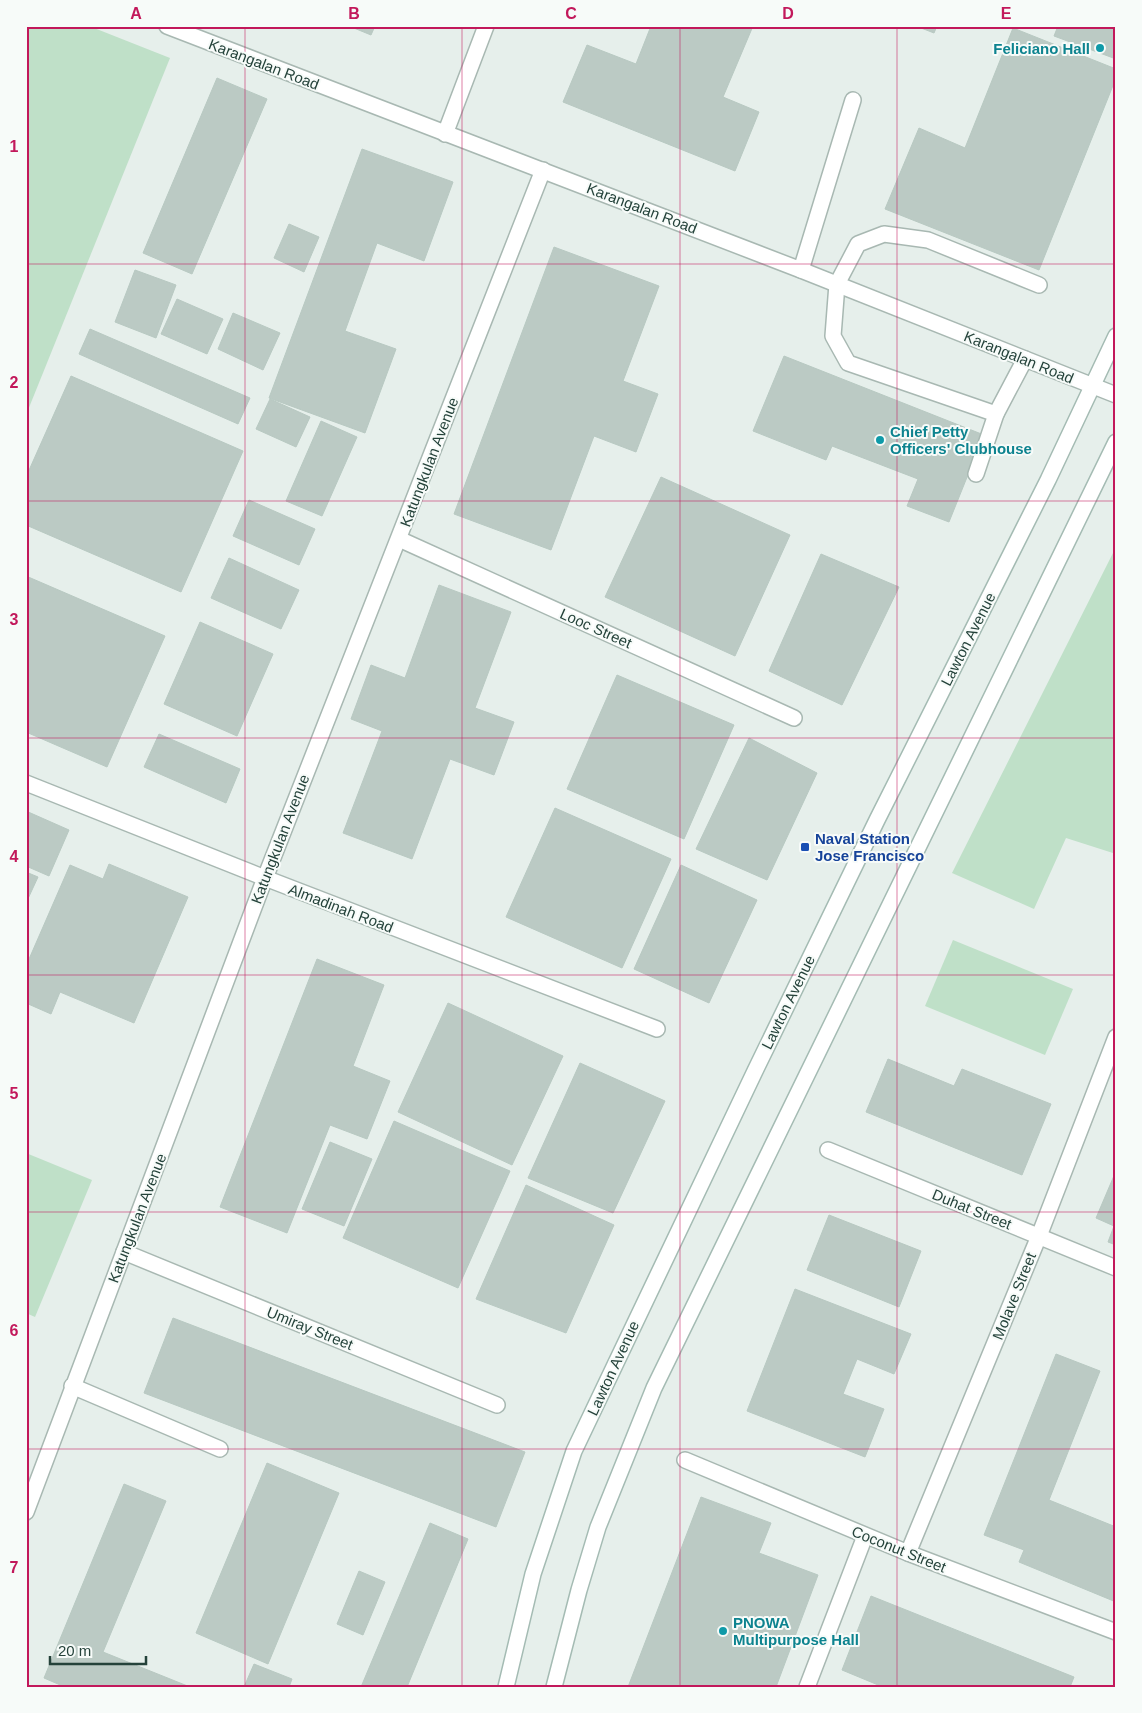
<svg xmlns="http://www.w3.org/2000/svg" width="1142" height="1713" font-family="Helvetica,sans-serif">
<style>
.green{fill:#bfe0c8}
.building{fill:#bbcac4;stroke:#b8c9c2}
.lines{fill:none;stroke-linecap:round;stroke-linejoin:round}
.service-casing{stroke:#a8b8b2;stroke-width:18}
.minor-casing{stroke:#a8b8b2;stroke-width:18}
.secondary-casing{stroke:#a4bbb3;stroke-width:18}
.service{stroke:#fff;stroke-width:15}
.minor{stroke:#fff;stroke-width:15}
.secondary{stroke:#fff;stroke-width:15}
.grid{fill:none;stroke:#c2185b;stroke-width:1;stroke-opacity:0.55}
.culture-dot{fill:#0f9aa8;stroke:#f7fbf9;stroke-width:2}
.transit-dot{fill:#1a4fb4;stroke:#f7fbf9;stroke-width:2}
.labels{text-anchor:middle;dominant-baseline:central;stroke-width:4;stroke-linejoin:round;paint-order:stroke}
.culture-label{font-size:15px;font-weight:bold;fill:#0d838f;stroke:#f7fbf9;text-anchor:start}
.street-label{font-size:15px;fill:#24423a;stroke:#f7fbf9}
.transit-label{font-size:15px;font-weight:bold;fill:#164399;stroke:#f7fbf9;text-anchor:start}
.neatline{fill:none;stroke:#c2185b;stroke-width:2}
.grid-label{font-size:16px;text-anchor:middle;font-weight:bold;fill:#c2185b}
</style>
<rect width="100%" height="100%" fill="#e6efeb"/>
<!-- green -->
<g class="green">
<polygon points="26,26 89,26 170,58 26,415"/>
<polygon points="1116,547 1116,854 1066,838 1034,909 952,873"/>
<polygon points="953,940 1073,989 1045,1055 925,1006"/>
<polygon points="26,1153 92,1180 35,1317 26,1313"/>
</g>
<!-- building -->
<g class="building">
<polygon points="349,26 375,26 371,35"/>
<polygon points="651,26 753,26 723,97 759,112 735,171 563,102 587,45 636,64"/>
<polygon points="916,26 937,26 934,33"/>
<polygon points="1058,26 1116,26 1116,59 1054,36"/>
<polygon points="1013,28 1116,69 1116,78 1039,270 885,209 919,128 965,148"/>
<polygon points="217,78 267,99 192,274 143,253"/>
<polygon points="362,149 453,182 424,261 377,243 345,331 396,349 365,433 269,398"/>
<polygon points="289,224 319,237 304,272 274,258"/>
<polygon points="554,247 659,286 623,381 658,394 636,452 594,436 551,550 454,514"/>
<polygon points="135,270 176,285 156,338 115,322"/>
<polygon points="177,299 223,319 207,354 161,334"/>
<polygon points="233,313 280,333 263,370 218,349"/>
<polygon points="90,329 250,398 238,424 79,354"/>
<polygon points="784,356 984,435 949,522 907,506 918,479 832,446 826,460 753,431"/>
<polygon points="71,376 243,451 181,592 26,525 26,477"/>
<polygon points="270,399 310,417 296,447 256,429"/>
<polygon points="321,421 357,437 322,516 286,501"/>
<polygon points="661,477 790,535 735,656 605,597"/>
<polygon points="249,500 315,529 299,565 233,536"/>
<polygon points="821,554 899,587 842,705 769,671"/>
<polygon points="229,558 299,590 281,629 211,598"/>
<polygon points="26,576 165,636 107,767 26,732"/>
<polygon points="439,585 511,612 475,708 514,722 494,775 450,759 412,859 343,833 382,731 351,719 371,665 405,678"/>
<polygon points="200,622 273,654 237,736 164,704"/>
<polygon points="617,675 734,725 684,839 567,789"/>
<polygon points="159,734 240,769 226,803 144,767"/>
<polygon points="749,738 817,773 767,880 696,849"/>
<polygon points="555,808 671,859 622,968 506,917"/>
<polygon points="26,811 69,830 49,876 26,866"/>
<polygon points="109,864 188,897 134,1023 60,992 51,1014 26,1003 26,966 70,865 103,879"/>
<polygon points="681,865 757,900 709,1003 634,969"/>
<polygon points="26,872 38,877 26,903"/>
<polygon points="317,959 384,985 353,1066 390,1081 367,1139 330,1125 287,1233 220,1207"/>
<polygon points="448,1003 563,1056 512,1165 398,1112"/>
<polygon points="888,1059 954,1086 962,1069 1051,1104 1022,1175 866,1112"/>
<polygon points="580,1063 665,1101 613,1213 528,1178"/>
<polygon points="394,1121 510,1171 458,1288 343,1238"/>
<polygon points="330,1142 372,1159 344,1226 302,1209"/>
<polygon points="1116,1171 1116,1245 1108,1242 1114,1226 1096,1218"/>
<polygon points="526,1185 614,1225 566,1333 476,1299"/>
<polygon points="829,1215 921,1251 899,1307 807,1270"/>
<polygon points="795,1289 911,1334 894,1374 857,1359 843,1394 884,1409 865,1457 747,1411"/>
<polygon points="173,1318 525,1452 496,1527 144,1393"/>
<polygon points="1056,1354 1100,1371 1049,1500 1116,1527 1116,1602 1019,1562 1024,1550 984,1535"/>
<polygon points="267,1463 339,1493 268,1664 196,1633"/>
<polygon points="124,1484 166,1501 103,1652 190,1687 65,1687 44,1678"/>
<polygon points="701,1497 771,1523 759,1553 818,1575 776,1687 628,1687"/>
<polygon points="430,1523 468,1539 407,1687 361,1687"/>
<polygon points="359,1571 385,1582 363,1635 337,1624"/>
<polygon points="871,1596 1074,1677 1070,1687 883,1687 842,1670"/>
<polygon points="254,1664 292,1679 289,1687 244,1687"/>
</g>
<g class="lines">
<defs>
<g id="service">
<polyline points="801,270 853,100"/>
<polyline points="996,414 848,363 833,336 837,284 858,244 884,234 928,240 1039,285"/>
<polyline points="976,474 996,414 1025,359"/>
<polyline points="399,539 794,718"/>
<polyline points="26,783 265,878 657,1029"/>
<polyline points="124,1252 497,1405"/>
<polyline points="72,1386 220,1449"/>
</g>
<g id="minor">
<polyline points="167,26 801,270 1116,395"/>
<polyline points="445,134 486,26"/>
<polyline points="828,1150 1116,1268"/>
<polyline points="685,1460 908,1553 1116,1632"/>
<polyline points="26,1512 265,878 543,170"/>
<polyline points="908,1553 1039,1236 1116,1037"/>
<polyline points="807,1687 865,1536"/>
</g>
<g id="secondary">
<polyline points="506,1687 533,1574 574,1451 755,1071 877,820 1048,480 1116,336"/>
<polyline points="554,1687 579,1590 598,1527 654,1388 1116,442"/>
</g>
</defs>
<!-- service casing -->
<use href="#service" class="service-casing"/>
<!-- minor casing -->
<use href="#minor" class="minor-casing"/>
<!-- secondary casing -->
<use href="#secondary" class="secondary-casing"/>
<!-- service -->
<use href="#service" class="service"/>
<!-- minor -->
<use href="#minor" class="minor"/>
<!-- secondary -->
<use href="#secondary" class="secondary"/>
</g>
<!-- grid -->
<path class="grid" d="M245 26V1687M462 26V1687M680 26V1687M897 26V1687M26 264H1116M26 501H1116M26 738H1116M26 975H1116M26 1212H1116M26 1449H1116"/>
<!-- markers -->
<g class="culture-dot">
<circle cx="1100" cy="48" r="5"/>
<circle cx="880" cy="440" r="5"/>
<circle cx="723" cy="1631" r="5"/>
</g>
<rect class="transit-dot" x="800" y="842" width="10" height="10" rx="2.5"/>
<g class="labels">
<!-- culture labels -->
<g class="culture-label">
<text x="1090" y="48" text-anchor="end">Feliciano Hall</text>
<text x="890" y="431">Chief Petty<tspan x="890" dy="17">Officers' Clubhouse</tspan></text>
<text x="733" y="1622">PNOWA<tspan x="733" dy="17">Multipurpose Hall</tspan></text>
</g>
<!-- street labels -->
<g class="street-label">
<text transform="translate(264 64) rotate(21)">Karangalan Road</text>
<text transform="translate(642 208) rotate(21)">Karangalan Road</text>
<text transform="translate(1019 357) rotate(22)">Karangalan Road</text>
<text transform="translate(429 462) rotate(-69)">Katungkulan Avenue</text>
<text transform="translate(596 628) rotate(24)">Looc Street</text>
<text transform="translate(968 639) rotate(-63)">Lawton Avenue</text>
<text transform="translate(280 839) rotate(-69)">Katungkulan Avenue</text>
<text transform="translate(341 908) rotate(21)">Almadinah Road</text>
<text transform="translate(788 1002) rotate(-64)">Lawton Avenue</text>
<text transform="translate(972 1209) rotate(22)">Duhat Street</text>
<text transform="translate(137 1218) rotate(-69)">Katungkulan Avenue</text>
<text transform="translate(1014 1296) rotate(-68)">Molave Street</text>
<text transform="translate(310 1328) rotate(22)">Umiray Street</text>
<text transform="translate(613 1368) rotate(-65)">Lawton Avenue</text>
<text transform="translate(899 1549) rotate(22)">Coconut Street</text>
</g>
<!-- transit labels -->
<g class="transit-label">
<text x="815" y="838">Naval Station<tspan x="815" dy="17">Jose Francisco</tspan></text>
</g>
</g>
<!-- border -->
<rect width="1142" height="1713" fill="none" stroke="#f7fbf9" stroke-width="55"/>
<!-- scale -->
<path d="M50 1656v8h96v-8" fill="none" stroke="#24423a" stroke-width="2.5"/>
<text x="58" y="1656" font-size="15" fill="#24423a" stroke="#f7fbf9" stroke-width="4" paint-order="stroke">20 m</text>
<rect x="28" y="28" width="1086" height="1658" class="neatline"/>
<g class="grid-label">
<text x="136" y="19">A</text>
<text x="354" y="19">B</text>
<text x="571" y="19">C</text>
<text x="788" y="19">D</text>
<text x="1006" y="19">E</text>
<text x="14" y="152">1</text>
<text x="14" y="388">2</text>
<text x="14" y="625">3</text>
<text x="14" y="862">4</text>
<text x="14" y="1099">5</text>
<text x="14" y="1336">6</text>
<text x="14" y="1573">7</text>
</g>
</svg>
